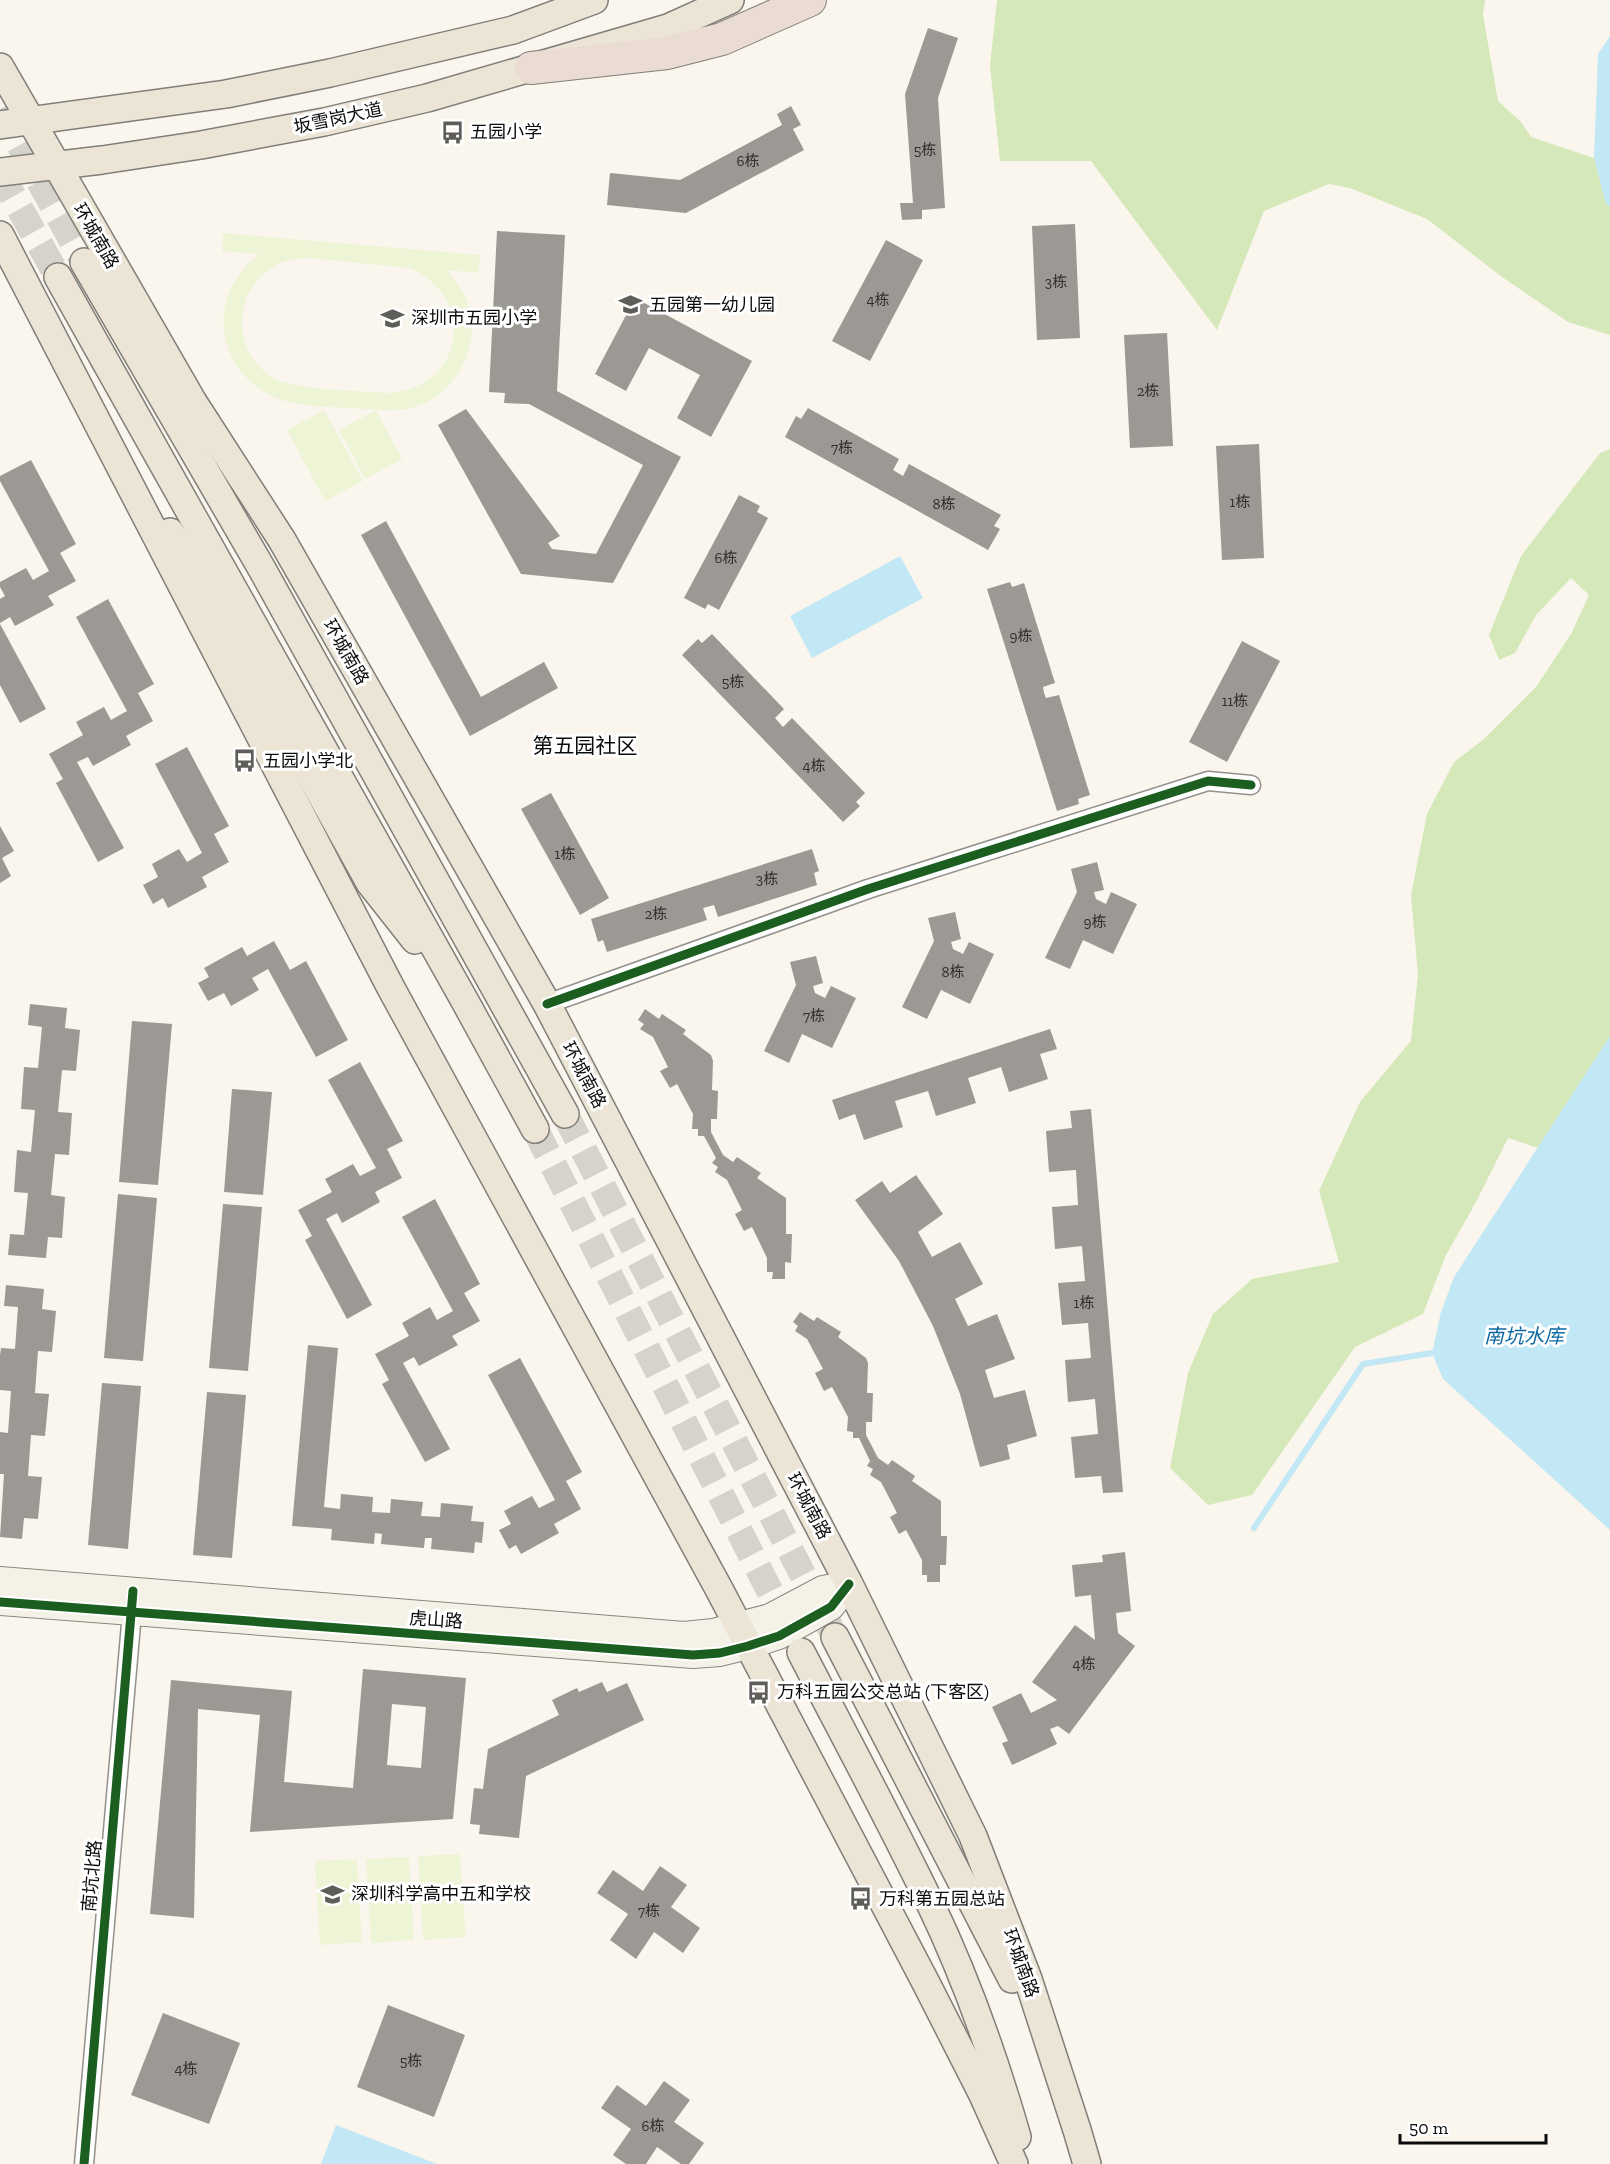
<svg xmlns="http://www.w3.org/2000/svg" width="1610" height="2164" font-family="'Zilla Slab','Noto Sans SC',serif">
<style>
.forest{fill:#d5e8b9}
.pitch{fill:#eef4d6;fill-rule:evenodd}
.water{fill:#c2e7f5}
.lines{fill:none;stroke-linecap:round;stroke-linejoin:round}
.stream{stroke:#c2e7f5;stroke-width:6}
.building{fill:#9c9894;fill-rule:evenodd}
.primary-tunnel{stroke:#d6d3cb;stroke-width:27;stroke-dasharray:27 14;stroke-linecap:butt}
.street-casing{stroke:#93918d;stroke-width:21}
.secondary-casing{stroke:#898783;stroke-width:28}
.primary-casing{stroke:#807e7a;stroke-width:30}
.highway-casing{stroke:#807e7a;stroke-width:34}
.street{stroke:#fefefc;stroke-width:18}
.secondary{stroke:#f4f2e7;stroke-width:26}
.primary{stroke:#ece5d6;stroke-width:27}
.highway{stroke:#eadcd2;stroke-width:32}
.cycleway-casing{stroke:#fff;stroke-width:13}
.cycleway{stroke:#1b5e20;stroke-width:9}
.labels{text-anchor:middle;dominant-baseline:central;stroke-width:6;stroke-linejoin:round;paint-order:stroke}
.number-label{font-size:15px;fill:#2f2e2d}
.street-label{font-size:18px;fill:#0b0b0b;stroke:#fff}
.poi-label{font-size:18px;fill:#0b0b0b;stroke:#fff;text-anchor:start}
.water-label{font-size:20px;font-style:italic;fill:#0e69a2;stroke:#fff}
.quarter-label{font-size:21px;fill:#0b0b0b;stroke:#fff}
</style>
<rect width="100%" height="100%" fill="#faf6ed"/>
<!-- forest -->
<g class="forest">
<polygon points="997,0 1485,0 1483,15 1498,101 1521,122 1531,137 1594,158 1606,204 1610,206 1610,335 1568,322 1502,277 1427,219 1350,188 1329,184 1264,211 1217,330 1091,161 1000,161 990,66"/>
<polygon points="1610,449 1610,1036 1538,1148 1508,1138 1476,1202 1445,1257 1423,1314 1355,1347 1252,1495 1208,1505 1170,1468 1188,1373 1213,1314 1252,1279 1339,1262 1319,1191 1360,1102 1411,1041 1418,974 1411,895 1427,814 1454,762 1484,739 1536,687 1571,634 1589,595 1571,578 1536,615 1515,653 1499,660 1489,635 1521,556 1600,453"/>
</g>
<!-- pitch -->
<g class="pitch">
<path d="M223 233 480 255 478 273 447 270C457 282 466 294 470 310 479 349 456 393 417 406 404 411 390 410 376 410L402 459 365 479 339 430 376 410C349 407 303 408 279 399 235 383 211 333 230 290 237 275 247 264 259 254L222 251ZM310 258 409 268C480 298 463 392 385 393 356 390 296 391 272 377 228 349 233 281 283 262 291 259 301 258 310 258Z"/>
<polygon points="324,410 363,481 325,501 287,430"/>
<polygon points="460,1854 466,1937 423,1940 418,1856"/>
<polygon points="409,1857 414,1940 371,1943 366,1859"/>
<polygon points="357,1859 362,1942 320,1945 315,1861"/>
</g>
<!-- water -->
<g class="water">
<polygon points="1610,36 1610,206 1606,204 1594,158 1598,54"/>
<polygon points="900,556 923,598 812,658 790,616"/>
<polygon points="1610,1036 1610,1530 1443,1379 1432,1353 1441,1312 1454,1277"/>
<polygon points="336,2125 437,2164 321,2164"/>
</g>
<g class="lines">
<!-- stream -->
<polyline class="stream" points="1254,1528 1363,1364 1432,1353"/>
</g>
<!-- building -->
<g class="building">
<polygon points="928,28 958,38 938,98 945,208 922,210 922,219 902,220 900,203 913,203 905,94"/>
<polygon points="791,106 801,125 793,129 804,150 686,213 607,205 610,173 680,180 782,125 777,114"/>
<polygon points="1075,224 1080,338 1037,340 1032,226"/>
<polygon points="497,231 565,235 557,391 681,457 613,583 521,574 438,425 466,409 560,536 548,543 552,549 596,554 643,465 529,404 504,403 505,393 489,392"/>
<polygon points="886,240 923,260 870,361 832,341"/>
<polygon points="635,298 752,361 711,437 677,418 700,375 649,348 626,391 595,374"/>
<polygon points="1167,333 1173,446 1130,448 1124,335"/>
<polygon points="808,408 899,459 893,470 903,476 909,464 1001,515 994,526 1000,529 988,550 785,437 796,416 801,419"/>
<polygon points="1259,444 1264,558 1222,560 1216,446"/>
<polygon points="31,460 76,544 60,553 76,581 48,596 54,605 15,626 10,617 0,623 0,599 5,596 0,587 0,582 26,568 33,580 49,571 0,481 0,476"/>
<polygon points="739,495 760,506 757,512 768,518 719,610 708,604 705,609 684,598"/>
<polygon points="386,521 481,697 544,662 558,688 470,736 361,535"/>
<polygon points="1010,582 1012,587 1024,583 1055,683 1043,687 1044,693 1046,698 1059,695 1090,795 1078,799 1079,804 1057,811 987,589"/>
<polygon points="108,599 154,684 138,693 153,721 126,736 131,745 93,766 88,757 77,762 124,848 98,862 56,783 63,779 49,754 83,735 76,722 104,707 111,720 127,711 76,617"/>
<polygon points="0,624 46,709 20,723 0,685"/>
<polygon points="712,634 784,709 775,718 783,727 792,718 865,793 856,802 860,806 843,822 682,655 698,639 702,643"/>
<polygon points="1242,641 1280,661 1227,762 1189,742"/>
<polygon points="187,747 229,826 214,834 229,862 202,877 207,887 168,908 163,898 153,904 143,885 158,877 152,864 179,849 187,862 202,853 155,764"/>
<polygon points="551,793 609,898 580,915 521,809"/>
<polygon points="0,826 14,851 2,858 11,876 0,883"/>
<polygon points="812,849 819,871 814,873 817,885 718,917 714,905 703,908 707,920 607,952 603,940 598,942 591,919"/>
<polygon points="1097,862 1104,890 1094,892 1096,899 1106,904 1111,892 1137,904 1113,954 1083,940 1070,969 1045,958 1077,892 1071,869"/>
<polygon points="955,912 961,939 951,942 953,949 963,954 969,942 994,954 970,1004 941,990 927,1019 902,1007 934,941 928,918"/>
<polygon points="274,941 290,970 306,961 348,1040 316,1057 268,969 252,978 259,990 231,1006 224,993 208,1001 198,983 209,977 204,968 242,947 247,956"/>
<polygon points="816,956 823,983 813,986 815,993 825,998 831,986 856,998 832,1048 802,1034 789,1063 764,1051 796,985 790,962"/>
<polygon points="30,1004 67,1008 65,1028 80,1030 76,1071 62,1070 58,1112 72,1113 69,1155 55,1154 51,1195 65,1197 62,1238 48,1237 46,1258 8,1255 10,1234 24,1235 28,1193 14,1192 17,1150 31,1152 35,1110 21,1109 24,1067 38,1068 42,1027 28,1025"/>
<polygon points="645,1009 659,1019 662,1014 686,1030 683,1034 711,1055 713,1061 712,1090 718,1091 717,1119 711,1119 711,1132 723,1155 733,1162 737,1157 761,1173 757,1178 786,1198 786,1234 792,1234 791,1263 785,1262 785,1279 772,1279 773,1272 767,1272 767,1258 752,1227 744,1231 735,1214 742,1210 727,1180 715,1172 718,1167 712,1163 716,1158 704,1136 698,1136 698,1129 692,1129 693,1114 677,1084 670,1088 660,1071 668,1067 653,1037 640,1029 644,1024 638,1020"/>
<polygon points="132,1021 172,1024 158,1185 119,1182"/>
<polygon points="1050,1029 1057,1049 1040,1054 1048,1079 1009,1092 1001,1067 968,1078 976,1103 936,1116 928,1091 895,1101 903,1127 864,1140 855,1114 839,1120 832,1100"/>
<polygon points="360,1062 403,1141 387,1149 402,1178 375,1192 380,1202 342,1223 337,1213 326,1219 372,1305 347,1319 305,1240 312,1236 298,1210 332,1192 325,1179 353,1164 360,1176 376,1168 328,1080"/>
<polygon points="232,1089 272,1092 263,1195 224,1192"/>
<polygon points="1091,1109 1123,1492 1103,1493 1101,1476 1075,1478 1071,1437 1098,1434 1095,1399 1068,1402 1065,1360 1091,1358 1088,1323 1062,1325 1058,1283 1085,1281 1082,1246 1055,1249 1052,1207 1078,1205 1076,1170 1049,1172 1046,1131 1072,1128 1070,1111"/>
<polygon points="916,1175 943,1214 918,1232 932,1257 960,1242 983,1284 955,1299 968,1326 997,1314 1015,1359 985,1370 994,1398 1025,1390 1037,1436 1007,1445 1010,1459 980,1467 960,1394 933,1326 899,1261 855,1200 882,1181 890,1193"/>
<polygon points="118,1194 157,1198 143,1361 104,1358"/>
<polygon points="435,1199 480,1284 464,1293 480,1321 452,1336 458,1345 419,1366 414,1357 403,1363 450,1449 425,1462 382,1384 389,1380 375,1354 409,1336 402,1323 430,1307 437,1320 453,1311 402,1217"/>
<polygon points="223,1204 262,1207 248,1371 209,1368"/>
<polygon points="6,1285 44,1289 42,1309 56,1311 52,1352 38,1351 35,1393 49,1394 45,1436 31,1435 28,1476 42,1477 38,1519 24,1518 22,1539 0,1537 4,1474 0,1474 0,1432 8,1433 11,1391 0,1390 0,1355 1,1348 15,1349 18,1307 4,1306"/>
<polygon points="800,1312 814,1321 817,1317 841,1332 838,1337 866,1358 868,1363 867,1393 873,1393 872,1422 866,1422 866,1435 878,1458 888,1465 892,1460 915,1476 912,1481 941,1501 941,1536 947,1536 946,1565 940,1565 940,1582 927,1582 927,1575 922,1575 922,1560 906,1530 899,1534 890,1517 897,1513 881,1482 870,1475 873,1469 867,1466 870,1461 859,1438 853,1438 853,1432 847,1431 848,1417 832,1387 824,1391 815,1373 823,1369 807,1339 795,1331 798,1326 793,1322"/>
<polygon points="308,1345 338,1348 324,1507 340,1509 341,1494 373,1497 372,1512 390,1513 391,1499 423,1502 421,1516 440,1517 441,1503 473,1506 471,1521 484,1522 482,1543 475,1542 474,1553 431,1549 432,1538 425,1538 424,1548 381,1544 382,1534 375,1533 374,1544 331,1540 332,1529 292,1526"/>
<polygon points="520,1358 582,1472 566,1481 581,1509 554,1524 559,1533 521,1554 516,1545 509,1549 499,1530 511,1524 504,1511 532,1496 539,1508 555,1500 488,1375"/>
<polygon points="102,1383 141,1386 128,1549 88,1545"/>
<polygon points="207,1392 246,1395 232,1558 193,1555"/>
<polygon points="1125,1552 1131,1611 1116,1613 1118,1633 1135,1646 1069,1734 1058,1726 1050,1729 1057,1744 1012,1765 1002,1743 1008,1741 992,1707 1021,1693 1031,1713 1057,1700 1032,1682 1075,1625 1095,1640 1091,1595 1075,1597 1072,1565 1103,1562 1102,1555"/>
<path d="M363 1669 466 1678 453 1819 250 1832 260 1715 198 1709 194 1918 150 1914 171 1680 292 1691 284 1782 353 1788ZM392 1704 426 1707 421 1768 387 1765Z"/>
<polygon points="602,1682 607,1692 627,1683 644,1720 526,1776 519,1838 479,1834 480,1825 470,1824 474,1788 483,1789 488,1749 559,1715 552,1700 577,1688 579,1692"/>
<polygon points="660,1866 687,1885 671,1907 700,1928 683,1953 654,1932 636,1959 610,1940 628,1914 597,1893 613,1870 643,1891"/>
<polygon points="388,2005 465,2035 434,2117 357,2087"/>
<polygon points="163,2013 240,2043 209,2124 131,2095"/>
<polygon points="664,2081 690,2100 674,2122 704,2143 689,2164 681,2164 657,2147 646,2164 626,2164 613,2155 631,2129 601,2108 617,2085 646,2106"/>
</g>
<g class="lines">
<!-- primary-tunnel -->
<g class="primary-tunnel">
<polyline points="0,109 84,262"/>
<polyline points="0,173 58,277"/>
<polyline points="565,1114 835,1637"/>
<polyline points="535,1129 791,1633"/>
</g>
<defs>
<g id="street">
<polyline points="547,1004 868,889 1208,781 1251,785"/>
<polyline points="84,2164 133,1601"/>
</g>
<g id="secondary">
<polyline points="0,1580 684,1635 713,1632 770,1617 823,1589 849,1584"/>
<polyline points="0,1602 693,1655 720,1653 748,1646 779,1636 831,1607 849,1584"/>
</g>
<g id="primary">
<polyline points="0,67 193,402 282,540 547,1004 849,1584 973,1836 1028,1979 1077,2130 1087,2164"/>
<polyline points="0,125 226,94 330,73 513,30 594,0"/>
<polyline points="0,172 102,160 201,145 324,122 427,98 668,28 730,0"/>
<polyline points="0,235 391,988 719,1589 926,1983 983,2095 1014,2164"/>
<polyline points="84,262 262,569 565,1114"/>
<polyline points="58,277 466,1003 535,1129"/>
<polyline points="170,532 199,573 370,883 415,940"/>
<polyline points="835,1637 1012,1979"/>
<path d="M801 1652C844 1735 889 1818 930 1903 966 1978 994 2057 1017 2137"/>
</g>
<polyline id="highway" points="531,68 667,53 722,39 810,0"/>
</defs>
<!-- street casing -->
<use href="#street" class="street-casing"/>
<!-- secondary casing -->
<use href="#secondary" class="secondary-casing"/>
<!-- primary casing -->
<use href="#primary" class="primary-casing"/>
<!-- highway casing -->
<use href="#highway" class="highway-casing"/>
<!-- street -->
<use href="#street" class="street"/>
<!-- secondary -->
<use href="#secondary" class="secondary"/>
<!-- primary -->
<use href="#primary" class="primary"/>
<!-- highway -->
<use href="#highway" class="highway"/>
<defs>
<g id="cycleway">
<polyline points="547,1004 868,889 1208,781 1251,785"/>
<polyline points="0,1602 693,1655 720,1653 748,1646 779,1636 831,1607 849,1584"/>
<polyline points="84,2164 133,1591"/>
</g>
</defs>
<!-- cycleway casing -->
<use href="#cycleway" class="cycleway-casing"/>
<!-- cycleway -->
<use href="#cycleway" class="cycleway"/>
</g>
<!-- icons -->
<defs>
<symbol id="bus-bare" viewBox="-9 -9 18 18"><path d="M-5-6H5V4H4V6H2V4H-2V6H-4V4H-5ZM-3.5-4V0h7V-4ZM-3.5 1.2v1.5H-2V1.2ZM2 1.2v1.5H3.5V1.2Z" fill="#5f5d5a" stroke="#fff" stroke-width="2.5" paint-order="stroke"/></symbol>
<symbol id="school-bare" viewBox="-9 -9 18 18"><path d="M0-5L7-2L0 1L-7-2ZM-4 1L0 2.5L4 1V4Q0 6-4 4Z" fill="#5f5d5a" stroke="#fff" stroke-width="2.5" paint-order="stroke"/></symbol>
</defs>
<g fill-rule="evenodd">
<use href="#bus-bare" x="436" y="116" width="33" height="33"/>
<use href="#school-bare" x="614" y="288" width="33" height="33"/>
<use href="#school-bare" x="376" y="302" width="33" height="33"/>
<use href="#bus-bare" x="228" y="744" width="33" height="33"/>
<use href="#bus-bare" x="742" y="1676" width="33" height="33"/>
<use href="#school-bare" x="316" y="1878" width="33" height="33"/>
<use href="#bus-bare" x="844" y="1882" width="33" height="33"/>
</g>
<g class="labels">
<!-- number labels -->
<g class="number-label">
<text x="925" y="150">5栋</text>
<text x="748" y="161">6栋</text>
<text x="1056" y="282">3栋</text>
<text x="878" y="300">4栋</text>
<text x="1148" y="391">2栋</text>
<text x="842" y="448">7栋</text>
<text x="1240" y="502">1栋</text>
<text x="944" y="504">8栋</text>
<text x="726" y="558">6栋</text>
<text x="1021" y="636">9栋</text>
<text x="733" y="682">5栋</text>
<text x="1235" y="701">11栋</text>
<text x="814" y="766">4栋</text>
<text x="565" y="854">1栋</text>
<text x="767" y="879">3栋</text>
<text x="656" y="914">2栋</text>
<text x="1095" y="922">9栋</text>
<text x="953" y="972">8栋</text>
<text x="814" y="1016">7栋</text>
<text x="1084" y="1303">1栋</text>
<text x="1084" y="1664">4栋</text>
<text x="649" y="1911">7栋</text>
<text x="411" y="2061">5栋</text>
<text x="186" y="2069">4栋</text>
<text x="653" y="2126">6栋</text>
</g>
<!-- street labels -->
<g class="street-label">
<text transform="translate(338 118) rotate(-12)">坂雪岗大道</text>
<text transform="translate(96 236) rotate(60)">环城南路</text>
<text transform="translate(346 652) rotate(60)">环城南路</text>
<text transform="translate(584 1075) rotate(62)">环城南路</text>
<text transform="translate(809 1506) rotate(62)">环城南路</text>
<text transform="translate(436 1620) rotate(4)">虎山路</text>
<text transform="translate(92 1876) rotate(-85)">南坑北路</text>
<text transform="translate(1021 1963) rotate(70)">环城南路</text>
</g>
<!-- poi labels -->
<g class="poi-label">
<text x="470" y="132">五园小学</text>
<text x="649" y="305">五园第一幼儿园</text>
<text x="411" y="318">深圳市五园小学</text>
<text x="263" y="761">五园小学北</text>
<text x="777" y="1692">万科五园公交总站 (下客区)</text>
<text x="351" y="1894">深圳科学高中五和学校</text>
<text x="879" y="1899">万科第五园总站</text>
</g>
<!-- water labels -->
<g class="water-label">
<text x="1524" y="1336">南坑水库</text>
</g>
<!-- quarter labels -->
<g class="quarter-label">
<text x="585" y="745">第五园社区</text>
</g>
</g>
<!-- scale -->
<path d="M1400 2134v9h146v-9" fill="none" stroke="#0b0b0b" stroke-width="3"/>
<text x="1409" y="2134" font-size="18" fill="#0b0b0b" stroke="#ffffff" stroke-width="4.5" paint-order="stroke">50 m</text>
</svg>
